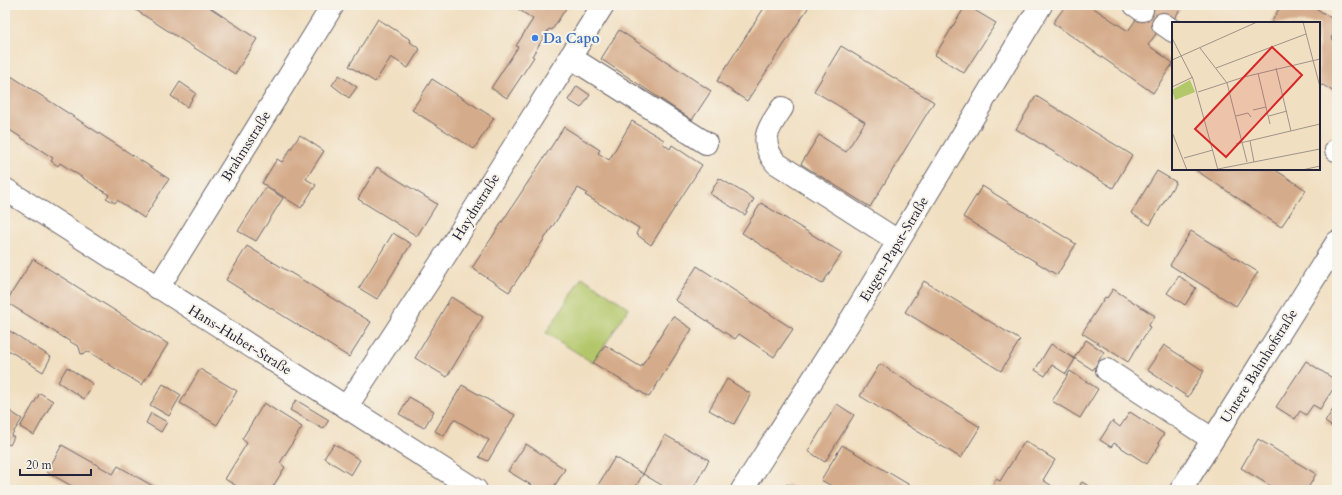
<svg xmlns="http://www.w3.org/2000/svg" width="1342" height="495" font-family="Cardo,serif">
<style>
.green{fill:#b3c76b;stroke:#6a7453}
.building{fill:#d5ac8b}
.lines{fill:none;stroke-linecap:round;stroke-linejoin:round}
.minor-casing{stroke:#6a646a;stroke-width:24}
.minor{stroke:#fff;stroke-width:22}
.shop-dot{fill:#3f7fe0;stroke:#f7f3e8;stroke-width:1.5}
.labels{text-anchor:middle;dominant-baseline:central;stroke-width:4;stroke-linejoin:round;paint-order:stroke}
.shop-label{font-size:14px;font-weight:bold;fill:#366cbe;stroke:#f7f3e8;text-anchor:start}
.street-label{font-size:14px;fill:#22223b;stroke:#f7f3e8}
.inset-road{fill:none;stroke:#9e938b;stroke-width:1}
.view{fill:#d62828;fill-opacity:0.15;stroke:#d62828;stroke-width:2}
.inset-edge{fill:none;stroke:#22223b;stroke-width:2}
</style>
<rect width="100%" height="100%" fill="#f7f3e8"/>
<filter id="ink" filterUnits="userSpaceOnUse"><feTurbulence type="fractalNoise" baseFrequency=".025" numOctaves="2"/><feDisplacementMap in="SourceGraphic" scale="8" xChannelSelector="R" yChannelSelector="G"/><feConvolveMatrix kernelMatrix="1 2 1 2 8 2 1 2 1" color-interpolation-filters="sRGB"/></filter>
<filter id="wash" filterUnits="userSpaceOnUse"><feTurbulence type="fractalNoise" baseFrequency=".012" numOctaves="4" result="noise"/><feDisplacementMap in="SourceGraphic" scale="16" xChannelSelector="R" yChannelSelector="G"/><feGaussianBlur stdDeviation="0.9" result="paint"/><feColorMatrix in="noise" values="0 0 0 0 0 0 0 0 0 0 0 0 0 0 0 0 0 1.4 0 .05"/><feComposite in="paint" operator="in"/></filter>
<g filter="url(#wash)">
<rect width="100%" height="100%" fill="#f1dfc1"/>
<!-- green -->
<polygon class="green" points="582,277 629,308 593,363 546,333"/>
<g id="blocks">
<!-- building -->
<g class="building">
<polygon points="128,5 206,5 257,39 235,74"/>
<polygon points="512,5 568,5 552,30 549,29 532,56 534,57 507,98 491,88 518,47 516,46 533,19"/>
<polygon points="766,5 810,5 747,101 717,81"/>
<polygon points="966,5 996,23 964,73 935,55"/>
<polygon points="1066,5 1089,5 1128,31 1146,5 1183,5 1174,19 1163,24 1148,45 1173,63 1153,93 1053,23"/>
<polygon points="1281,5 1287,5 1294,8 1296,5 1311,5 1337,22 1337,29 1331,38 1337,43 1337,94 1323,85 1319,86 1319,23 1271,23"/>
<polygon points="378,19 411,40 410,42 420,49 408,68 391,57 375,82 349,66"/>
<polygon points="619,30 711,91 692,120 601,59"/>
<polygon points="841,46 934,102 870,207 801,164 819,135 846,152 865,122 814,91"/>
<polygon points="5,72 169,179 144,218 117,200 115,203 106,198 109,195 60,163 58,166 51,161 53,158 5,127"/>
<polygon points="339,75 357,87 349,98 332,85"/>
<polygon points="432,79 494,118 474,149 412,110"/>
<polygon points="180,82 196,93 187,107 171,96"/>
<polygon points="577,86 590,95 581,108 568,100"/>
<polygon points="1036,96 1132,155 1113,188 1016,129"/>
<polygon points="632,121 664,140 662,143 670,149 672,145 702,165 651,245 636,234 639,228 585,195 587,193 578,188 509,292 472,268 564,127 600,150 598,153 609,160"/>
<polygon points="300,135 324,151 306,179 316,185 301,208 262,183 277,159 282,162"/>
<polygon points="377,167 437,204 417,236 358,199"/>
<polygon points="1194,169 1274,169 1306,190 1281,227"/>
<polygon points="1157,171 1176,182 1150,225 1131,213"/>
<polygon points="719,178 754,199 745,215 710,194"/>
<polygon points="982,186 1076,244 1057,275 963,217"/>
<polygon points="266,187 283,198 256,241 238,231"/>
<polygon points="761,203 842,253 822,284 742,233"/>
<polygon points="1191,231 1258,272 1236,306 1170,265"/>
<polygon points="393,233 411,244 377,299 359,288"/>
<polygon points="247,246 371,322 349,357 226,280"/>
<polygon points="33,259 168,344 142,385 89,352 81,354 79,347 6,302"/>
<polygon points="697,266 793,329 774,357 739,334 735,339 675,300"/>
<polygon points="1179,276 1196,288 1185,305 1167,293"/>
<polygon points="924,281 1020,340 1001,371 905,312"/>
<polygon points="1113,289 1155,316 1148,326 1150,327 1128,362 1082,333 1105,297 1107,298"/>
<polygon points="451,297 483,317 447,377 415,358"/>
<polygon points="673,316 692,329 649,397 593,363 605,345 641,367"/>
<polygon points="5,328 51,357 43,372 5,348"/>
<polygon points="1086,340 1104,352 1093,370 1074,358"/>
<polygon points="1051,344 1075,359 1066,374 1052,365 1045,376 1035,370"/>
<polygon points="1164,345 1204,371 1188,397 1147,370"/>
<polygon points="1306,361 1337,381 1337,383 1320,409 1313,405 1306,415 1300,411 1295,419 1276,407"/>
<polygon points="880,364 980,427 961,458 860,396"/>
<polygon points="67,367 93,384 84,399 58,382"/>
<polygon points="200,369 237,391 217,425 180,403"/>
<polygon points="1070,371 1098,389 1080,418 1052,401"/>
<polygon points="727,379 751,394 734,424 709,410"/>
<polygon points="163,384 181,395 169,416 150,405"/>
<polygon points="462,385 515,415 488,461 479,457 489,440 454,419 444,436 435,431"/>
<polygon points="40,393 53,401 34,435 20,427"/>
<polygon points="409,397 434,411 424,428 399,414"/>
<polygon points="296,400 329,420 323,429 290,410"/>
<polygon points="264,403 302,427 280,463 285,467 271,490 243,490 225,479 247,443 242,439"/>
<polygon points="1337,403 1337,430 1325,422"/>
<polygon points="837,404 854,415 825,462 808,451"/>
<polygon points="5,408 22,419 11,436 14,437 10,445 6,443 5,446"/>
<polygon points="1130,412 1164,434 1158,443 1160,444 1147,464 1114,443 1111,447 1100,440 1112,421 1120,427"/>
<polygon points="151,413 167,422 161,432 146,423"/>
<polygon points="665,435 709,460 692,490 670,490 643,474"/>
<polygon points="1258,439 1316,474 1307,490 1277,490 1241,468"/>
<polygon points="1025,441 1055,460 1043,480 1052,486 1049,490 989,490 996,479 1000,481"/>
<polygon points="334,444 360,460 351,475 324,458"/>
<polygon points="526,444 565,469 552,490 539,490 508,471"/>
<polygon points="62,445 113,474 118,466 160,490 79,490 47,472"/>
<polygon points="842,445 891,474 918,490 839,490 821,480"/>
<polygon points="615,457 643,474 634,490 595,490"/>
<polygon points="1082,482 1095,490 1077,490"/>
<polygon points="787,484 798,490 784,490"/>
</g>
</g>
</g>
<g filter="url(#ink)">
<use href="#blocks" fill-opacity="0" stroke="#6a646a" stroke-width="1"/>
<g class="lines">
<defs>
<g id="minor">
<polyline points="1135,5 1142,10"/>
<polyline points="1163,24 1173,31"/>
<polyline points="570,57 706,143"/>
<path d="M782 108C768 129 758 141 776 163L898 241"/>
<polyline points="1336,150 1337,150"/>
<polyline points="5,189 476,490"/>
<polyline points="158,288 333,5"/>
<polyline points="1107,370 1212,439"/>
<polyline points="347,406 443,259 603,5"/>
<polyline points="742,490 852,318 1041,5"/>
<polyline points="1181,490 1337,242"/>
</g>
</defs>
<!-- minor casing -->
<use href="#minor" class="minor-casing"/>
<!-- minor -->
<use href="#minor" class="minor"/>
</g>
</g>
<!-- markers -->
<circle class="shop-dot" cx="535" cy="38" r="4"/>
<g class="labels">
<!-- shop labels -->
<g class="shop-label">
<text x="543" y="38">Da Capo</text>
</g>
<!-- street labels -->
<g class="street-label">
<text transform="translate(246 146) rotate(-58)">Brahmsstraße</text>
<text transform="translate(476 207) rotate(-58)">Haydnstraße</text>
<text transform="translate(894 249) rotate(-59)">Eugen-Papst-Straße</text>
<text transform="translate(240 340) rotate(32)">Hans-Huber-Straße</text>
<text transform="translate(1259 366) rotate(-58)">Untere Bahnhofstraße</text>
</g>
</g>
<!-- overview -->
<g transform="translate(1172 22)">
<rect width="148" height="148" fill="#f1dfc1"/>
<path d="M18 58 23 70 3 78 0 68Z" fill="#b3c76b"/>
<path class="inset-road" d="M131 0 148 65M0 16 21 57 46 148M28 26 55 61 75 140M0 38 85 0M44 46 134 12M104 46 119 109M86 51 98 102M0 65 21 55M26 70 72 55 148 37M81 88 94 85M64 94 76 91 79 95M97 94 115 89M0 110 15 148M78 119 82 140M64 122 148 102M12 136 41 128M46 147 148 127M130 148 148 144"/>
<path class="view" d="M100 25 130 53 54 135 23 107Z"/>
<rect width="148" height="148" class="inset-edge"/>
</g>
<!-- margin -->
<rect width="1342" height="495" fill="none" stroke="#f7f3e8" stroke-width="20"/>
<!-- scale -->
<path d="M20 469v6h71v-6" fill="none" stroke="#22223b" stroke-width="2"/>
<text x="26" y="469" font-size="12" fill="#22223b" stroke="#f7f3e8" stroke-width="3" paint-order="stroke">20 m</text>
</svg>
